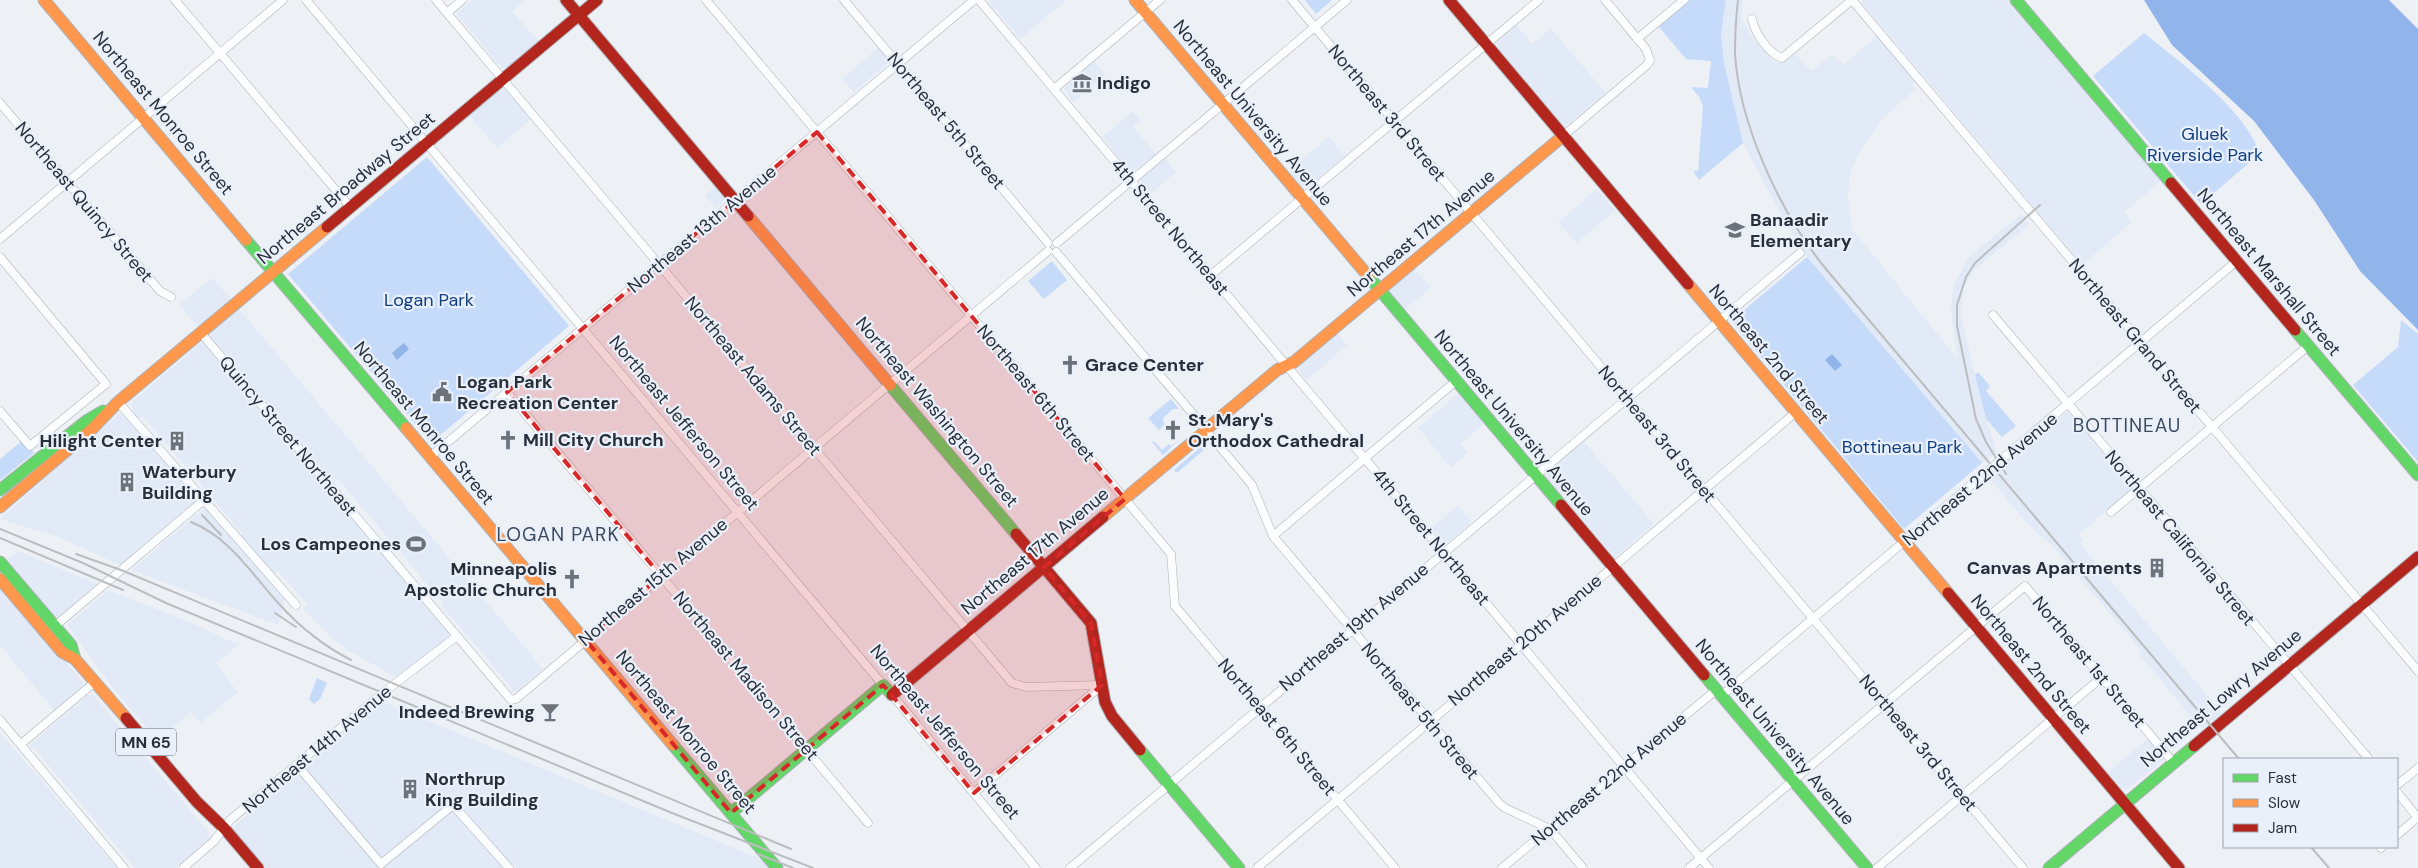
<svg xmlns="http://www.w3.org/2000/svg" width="2418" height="868" font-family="'DM Sans',sans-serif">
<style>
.built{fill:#e2eaf7}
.green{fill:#c6daf9}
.water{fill:#91b5eb}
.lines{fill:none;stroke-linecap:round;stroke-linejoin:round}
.street-casing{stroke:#adb2b8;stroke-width:9}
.fast-casing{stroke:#adb2b8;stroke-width:13}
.slow-casing{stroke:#adb2b8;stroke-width:13}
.jam-casing{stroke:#adb2b8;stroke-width:13}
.street{stroke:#fcfdfe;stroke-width:8}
.fast{stroke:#63d668;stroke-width:11}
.slow{stroke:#ff974d;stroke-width:11}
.jam{stroke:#b3261e;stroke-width:11}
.rail{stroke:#bcbdbf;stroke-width:2}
.marked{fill:#d62828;fill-opacity:0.2;stroke:#d62828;stroke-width:4;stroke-dasharray:10 6;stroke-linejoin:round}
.labels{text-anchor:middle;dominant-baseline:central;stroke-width:4.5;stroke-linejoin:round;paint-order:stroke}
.shield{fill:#e9f0fa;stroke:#636973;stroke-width:1}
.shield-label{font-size:16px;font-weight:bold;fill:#292f39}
.poi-label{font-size:18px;font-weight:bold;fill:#292f39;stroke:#e9f0fa;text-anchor:start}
.street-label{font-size:18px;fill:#292f39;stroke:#e9f0fa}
.park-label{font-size:18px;fill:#113f81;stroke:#e9f0fa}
.neighbourhood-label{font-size:19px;letter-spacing:1px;fill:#3c4a5f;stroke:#e9f0fa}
</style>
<rect width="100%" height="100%" fill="#edf1f6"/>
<!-- built -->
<g class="built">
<polygon points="472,0 525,0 512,11 539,42 507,68 502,68 458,16 458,12"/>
<polygon points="988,0 1066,0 1020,39"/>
<polygon points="1726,0 1743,0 1741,18 1750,34 1774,61 1779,62 1787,61 1795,54 1811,71 1833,54 1843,65 1877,36 1916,82 1912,85 1916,89 1881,120 1861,149 1850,173 1848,196 1852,229 1957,358 1951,312 1953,287 1969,257 2021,214 2030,224 1974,270 1963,289 1961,314 1964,329 1985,417 1997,452 1982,463 1807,257 1790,231 1743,143 1724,63 1721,34"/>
<polygon points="1862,0 2007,0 2161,181 2124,212 2132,222 2082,265 1863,4"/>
<polygon points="1516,25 1532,44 1551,29 1606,93 1568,124 1562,124 1497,47 1498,40"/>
<polygon points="878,48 888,59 887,64 854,92 842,79"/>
<polygon points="1094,61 1106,74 1073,102 1064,88"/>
<polygon points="507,89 531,119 497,148 469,115 500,90"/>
<polygon points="1133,111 1140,120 1133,127 1156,154 1134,171 1129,169 1102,137"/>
<polygon points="1329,137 1345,156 1308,187 1302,188 1288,171"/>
<polygon points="1165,158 1176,172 1150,194 1142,184 1141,179"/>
<polygon points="716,186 725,197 724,201 716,208 705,195"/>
<polygon points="1597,189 1615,211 1576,243 1558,222"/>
<polygon points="1414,268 1431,288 1405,309 1390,292 1390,289"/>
<polygon points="212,278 231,299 199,327 179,305"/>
<polygon points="239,309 543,669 516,692 510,691 512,688 443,607 444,604 338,479 334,482 211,337 212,332"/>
<polygon points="1337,333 1347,345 1307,380 1299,371 1301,364"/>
<polygon points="201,343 205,343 449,634 449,637 396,677 347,650 332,638 303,608 307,604 278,571 274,574 240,536 242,534 143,416 138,419 135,416 131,403"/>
<polygon points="1458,394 1484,424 1461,444 1468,453 1451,467 1418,428"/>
<polygon points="2067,411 2132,486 2130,491 2079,534 2083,540 2079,543 2222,713 2202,729 2138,653 2141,650 2054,548 2027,523 1988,477"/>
<polygon points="119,414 126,415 196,499 195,501 120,565 58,537 0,519 60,465 59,463"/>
<polygon points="1583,441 1655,525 1648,529 1615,557 1545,475"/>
<polygon points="1458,506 1472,522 1449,541 1444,541 1431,528"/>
<polygon points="205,508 209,511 285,599 278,625 131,570"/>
<polygon points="18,551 97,584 58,617 52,616 6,561"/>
<polygon points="0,586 83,682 81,687 54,710 0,645"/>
<polygon points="108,590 192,623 238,645 216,664 238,692 200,723 191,712 157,740 113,688 67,625"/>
<polygon points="88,695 93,695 210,834 210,838 175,868 135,868 36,750 30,747 31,744"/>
<polygon points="383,702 763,860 770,868 266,868 234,830 235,825"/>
<polygon points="0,733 117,868 0,868"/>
<polygon points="2151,736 2168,756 2128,789 2122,789 2108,772"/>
</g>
<!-- green -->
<g class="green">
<polygon points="1305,0 1332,0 1316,14"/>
<polygon points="1690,0 1726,0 1721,34 1724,63 1743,143 1699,180 1693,171 1698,171 1703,107 1700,98 1691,87 1708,88 1711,61 1686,59 1659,27"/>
<path d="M2144 33C2179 62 2241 106 2258 149L2250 162 2201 204 2093 76Z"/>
<polygon points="427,157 569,326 431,443 288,274"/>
<polygon points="1807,257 1982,463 1904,529 1731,321"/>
<polygon points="1052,261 1067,280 1044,299 1028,281"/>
<polygon points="2401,320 2418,334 2418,462 2353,385 2398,347"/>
<polygon points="1978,372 1990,386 1986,391 2016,426 2002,437 1986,419 1975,375"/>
<polygon points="1171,399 1179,409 1173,409 1163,418 1164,425 1159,430 1148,418"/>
<polygon points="1184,435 1163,455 1152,442 1154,441 1162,450 1169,444 1171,446"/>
<polygon points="23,440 34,453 0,480 0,459"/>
<polygon points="1202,446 1206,448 1177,473 1174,470"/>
<polygon points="317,678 327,683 320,699 314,704 309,699"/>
</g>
<!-- water -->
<g class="water">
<polygon points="2144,0 2389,0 2418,29 2418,330 2360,271 2314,200 2254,121 2172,45"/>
<polygon points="404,343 409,349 397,360 392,353"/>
<polygon points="1832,354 1842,365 1835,371 1825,360"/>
</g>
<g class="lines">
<defs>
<g id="street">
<polyline points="175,0 350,207"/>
<polyline points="306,0 883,685"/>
<polyline points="436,0 1012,683 1026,687 1102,685"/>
<polyline points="706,0 1171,554 1175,606 1395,868"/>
<polyline points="844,0 1048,243"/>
<polyline points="979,0 1709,868"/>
<polyline points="1292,0 2023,868"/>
<polyline points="447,13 462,0"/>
<path d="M1752 19C1755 33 1768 53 1782 58L1852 0 2418 671"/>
<polyline points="1637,39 1684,0"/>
<polyline points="1054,89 1160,0"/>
<polyline points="0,103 160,291 171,297"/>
<polyline points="1563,136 1647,65 1650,60 1646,49 1605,0"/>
<polyline points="0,239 283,0"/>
<polyline points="1057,243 1347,0"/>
<polyline points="1056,252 1203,426"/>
<polyline points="0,257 106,384 30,446 0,411"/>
<polyline points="1211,275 1539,0"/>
<polyline points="1993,315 2369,759"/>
<polyline points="201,333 511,700 516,699 1048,251"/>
<polyline points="507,392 868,823"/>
<polyline points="118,402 296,605"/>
<polyline points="1209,434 1252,485 1273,536 1499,803 1505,808 1550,829 1583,868"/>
<polyline points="430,457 974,0"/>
<polyline points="2111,512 2308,346"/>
<polyline points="1273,536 1456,381"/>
<polyline points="55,626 204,500"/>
<polyline points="893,696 1036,868"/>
<polyline points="1721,696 2238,260"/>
<polyline points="0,720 124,868"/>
<polyline points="21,744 95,682"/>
<polyline points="297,765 381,864 453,805 509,868"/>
<polyline points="2397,785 2418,768"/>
<polyline points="2397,792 2418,818"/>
<polyline points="974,793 1102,685"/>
<polyline points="2397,835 2418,817"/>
<polyline points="2381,848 2382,847"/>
<polyline points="183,868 214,841 230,820 379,696 457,636"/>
<polyline points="1070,868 1800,253"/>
<polyline points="1257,868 1795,413"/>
<polyline points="1502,868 1716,690"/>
<polyline points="1689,868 2025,586 2173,762"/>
<polyline points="1877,868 2102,677"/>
</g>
<g id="fast">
<polyline points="2016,0 2171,183"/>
<polyline points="246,240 406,428"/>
<polyline points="1369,277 1561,505"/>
<polyline points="2295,330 2418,475"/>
<polyline points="890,385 1016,534"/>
<polyline points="0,490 86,421 103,411"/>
<polyline points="0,562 71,645 75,659"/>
<polyline points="1704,675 1867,868"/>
<polyline points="673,745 777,868"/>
<polyline points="1140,750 1239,868"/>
<polyline points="731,813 883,685 892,695"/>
<polyline points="2049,868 2194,746"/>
</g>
<g id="slow">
<polyline points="44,0 246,240"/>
<polyline points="1135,0 1369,277"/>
<polyline points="748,216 890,385"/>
<polyline points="1688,284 1948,593"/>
<polyline points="1209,427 1277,370 1294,362 1563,136"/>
<polyline points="406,428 673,745"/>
<polyline points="0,507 92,429 118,402 327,227"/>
<polyline points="1103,517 1202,434"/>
<polyline points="0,579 62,652 75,659 126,718"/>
</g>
<g id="jam">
<polyline points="566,0 748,216"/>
<polyline points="1449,0 1688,284"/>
<polyline points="2171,183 2295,330"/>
<polyline points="327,227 597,0"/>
<polyline points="1561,505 1704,675"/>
<polyline points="1016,534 1091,623 1105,702 1112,716 1140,750"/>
<polyline points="1948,593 2179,868"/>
<polyline points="892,695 1103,517"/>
<polyline points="126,718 197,802 224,828 258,868"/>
<polyline points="2194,746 2418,557"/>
</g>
</defs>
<!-- street casing -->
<use href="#street" class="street-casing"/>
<!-- fast casing -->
<use href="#fast" class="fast-casing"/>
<!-- slow casing -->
<use href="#slow" class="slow-casing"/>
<!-- jam casing -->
<use href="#jam" class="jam-casing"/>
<!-- street -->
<use href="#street" class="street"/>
<!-- fast -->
<use href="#fast" class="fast"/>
<!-- slow -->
<use href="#slow" class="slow"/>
<!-- jam -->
<use href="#jam" class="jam"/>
<!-- rail -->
<g class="rail">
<path d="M1738 0C1736 17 1735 36 1735 53 1739 125 1781 214 1826 269L2239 759"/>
<polyline points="2006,474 1986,442 1976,419 1957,326 1957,305 1966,277 1975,263 2040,205"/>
<polyline points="202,515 221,535"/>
<path d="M191 522C231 538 252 575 281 606 300 627 326 647 351 660"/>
<polyline points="0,529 83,563 166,603 383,693 672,813 813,868"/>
<polyline points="0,538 123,590"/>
<polyline points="76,554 121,570 791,849"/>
<polyline points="275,613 296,627"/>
<polyline points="2311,847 2329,868"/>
<polyline points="758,854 793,868"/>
</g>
</g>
<!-- marked area -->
<path class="marked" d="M817 132 1125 499 1044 567 1091 623 1102 685 974 793 883 685 731 813 585 639 661 576 507 392Z"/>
<!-- icons -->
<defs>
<symbol id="museum-bare" viewBox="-9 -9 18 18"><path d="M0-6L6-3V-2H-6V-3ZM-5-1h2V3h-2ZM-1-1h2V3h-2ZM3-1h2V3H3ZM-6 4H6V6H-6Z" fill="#6e737b" stroke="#e9f0fa" stroke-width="2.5" paint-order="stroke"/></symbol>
<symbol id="school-bare" viewBox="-9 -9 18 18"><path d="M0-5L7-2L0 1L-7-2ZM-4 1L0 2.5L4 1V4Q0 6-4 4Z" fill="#6e737b" stroke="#e9f0fa" stroke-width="2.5" paint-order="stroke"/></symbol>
<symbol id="church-bare" viewBox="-9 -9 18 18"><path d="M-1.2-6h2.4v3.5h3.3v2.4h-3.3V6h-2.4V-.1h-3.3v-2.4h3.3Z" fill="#6e737b" stroke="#e9f0fa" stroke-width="2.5" paint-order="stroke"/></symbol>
<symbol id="civic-bare" viewBox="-9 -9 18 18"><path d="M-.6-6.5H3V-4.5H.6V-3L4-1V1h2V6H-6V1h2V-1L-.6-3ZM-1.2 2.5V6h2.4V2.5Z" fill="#6e737b" stroke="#e9f0fa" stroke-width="2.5" paint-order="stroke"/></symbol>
<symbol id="building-bare" viewBox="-9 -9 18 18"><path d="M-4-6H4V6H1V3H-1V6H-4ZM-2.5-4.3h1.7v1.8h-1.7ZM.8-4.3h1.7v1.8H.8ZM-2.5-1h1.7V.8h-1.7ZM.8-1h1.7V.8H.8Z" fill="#6e737b" stroke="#e9f0fa" stroke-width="2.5" paint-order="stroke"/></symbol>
<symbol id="stadium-bare" viewBox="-9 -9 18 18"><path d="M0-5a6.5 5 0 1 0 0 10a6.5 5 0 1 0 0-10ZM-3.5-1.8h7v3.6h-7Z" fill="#6e737b" stroke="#e9f0fa" stroke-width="2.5" paint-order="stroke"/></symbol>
<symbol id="bar-bare" viewBox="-9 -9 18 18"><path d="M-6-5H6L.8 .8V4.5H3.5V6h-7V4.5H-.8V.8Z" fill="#6e737b" stroke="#e9f0fa" stroke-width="2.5" paint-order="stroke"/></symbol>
</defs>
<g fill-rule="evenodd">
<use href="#museum-bare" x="1068" y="69" width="28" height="28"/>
<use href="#school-bare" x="1721" y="216" width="28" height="28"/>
<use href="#church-bare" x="1056" y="351" width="28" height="28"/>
<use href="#civic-bare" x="428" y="378" width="28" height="28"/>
<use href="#church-bare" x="1159" y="416" width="28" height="28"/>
<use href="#church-bare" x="494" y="426" width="28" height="28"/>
<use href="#building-bare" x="163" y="427" width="28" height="28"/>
<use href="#building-bare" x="113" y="468" width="28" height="28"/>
<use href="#stadium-bare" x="402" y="530" width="28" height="28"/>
<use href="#building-bare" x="2143" y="554" width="28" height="28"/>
<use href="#church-bare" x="558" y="565" width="28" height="28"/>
<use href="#bar-bare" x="536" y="698" width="28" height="28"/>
<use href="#building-bare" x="396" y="775" width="28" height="28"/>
</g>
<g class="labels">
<!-- shield labels -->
<rect class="shield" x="116" y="728.5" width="60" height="27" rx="4"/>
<g class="shield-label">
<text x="146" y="742">MN 65</text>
</g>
<!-- poi labels -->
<g class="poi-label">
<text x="1097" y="83">Indigo</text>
<text x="1750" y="220">Banaadir<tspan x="1750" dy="21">Elementary</tspan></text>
<text x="1085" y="365">Grace Center</text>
<text x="457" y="382">Logan Park<tspan x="457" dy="21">Recreation Center</tspan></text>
<text x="1188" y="420">St. Mary's<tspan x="1188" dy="21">Orthodox Cathedral</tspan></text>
<text x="523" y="440">Mill City Church</text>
<text x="162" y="441" text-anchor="end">Hilight Center</text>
<text x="142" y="472">Waterbury<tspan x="142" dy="21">Building</tspan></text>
<text x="401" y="544" text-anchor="end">Los Campeones</text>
<text x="2142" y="568" text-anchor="end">Canvas Apartments</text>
<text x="557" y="569" text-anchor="end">Minneapolis<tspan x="557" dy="21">Apostolic Church</tspan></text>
<text x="535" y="712" text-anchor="end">Indeed Brewing</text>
<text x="425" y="779">Northrup<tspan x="425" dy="21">King Building</tspan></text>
</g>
<!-- street labels -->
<g class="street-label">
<text transform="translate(163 113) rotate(50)">Northeast Monroe Street</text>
<text transform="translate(1253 113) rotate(50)">Northeast University Avenue</text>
<text transform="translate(1387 113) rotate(50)">Northeast 3rd Street</text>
<text transform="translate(946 121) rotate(50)">Northeast 5th Street</text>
<text transform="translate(346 188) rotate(-40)">Northeast Broadway Street</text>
<text transform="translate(84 202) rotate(50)">Northeast Quincy Street</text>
<text transform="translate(1170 227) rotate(50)">4th Street Northeast</text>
<text transform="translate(702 229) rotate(-40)">Northeast 13th Avenue</text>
<text transform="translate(1421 233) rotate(-40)">Northeast 17th Avenue</text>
<text transform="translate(2269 272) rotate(50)">Northeast Marshall Street</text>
<text transform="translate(2135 336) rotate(50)">Northeast Grand Street</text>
<text transform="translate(1769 354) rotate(50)">Northeast 2nd Street</text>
<text transform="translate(753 376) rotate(50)">Northeast Adams Street</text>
<text transform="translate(1036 393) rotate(50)">Northeast 6th Street</text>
<text transform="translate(937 412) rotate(50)">Northeast Washington Street</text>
<text transform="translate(424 423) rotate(50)">Northeast Monroe Street</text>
<text transform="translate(684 423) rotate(50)">Northeast Jefferson Street</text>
<text transform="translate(1514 423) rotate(50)">Northeast University Avenue</text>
<text transform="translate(1657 434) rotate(50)">Northeast 3rd Street</text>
<text transform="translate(288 436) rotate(50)">Quincy Street Northeast</text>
<text transform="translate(1980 479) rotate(-40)">Northeast 22nd Avenue</text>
<text transform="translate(1431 537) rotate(50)">4th Street Northeast</text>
<text transform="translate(2180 538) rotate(50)">Northeast California Street</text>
<text transform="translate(1035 551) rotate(-40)">Northeast 17th Avenue</text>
<text transform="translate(653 582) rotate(-40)">Northeast 15th Avenue</text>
<text transform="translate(1354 627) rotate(-40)">Northeast 19th Avenue</text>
<text transform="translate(1525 640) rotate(-40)">Northeast 20th Avenue</text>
<text transform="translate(2089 662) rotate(50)">Northeast 1st Street</text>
<text transform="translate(2031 664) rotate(50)">Northeast 2nd Street</text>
<text transform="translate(746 676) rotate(50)">Northeast Madison Street</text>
<text transform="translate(2221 698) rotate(-40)">Northeast Lowry Avenue</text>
<text transform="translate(1420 711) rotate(50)">Northeast 5th Street</text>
<text transform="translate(1277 727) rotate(50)">Northeast 6th Street</text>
<text transform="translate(686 732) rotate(50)">Northeast Monroe Street</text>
<text transform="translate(945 732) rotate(50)">Northeast Jefferson Street</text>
<text transform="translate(1775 732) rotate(50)">Northeast University Avenue</text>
<text transform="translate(1918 743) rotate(50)">Northeast 3rd Street</text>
<text transform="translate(317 749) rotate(-40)">Northeast 14th Avenue</text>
<text transform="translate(1609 779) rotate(-40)">Northeast 22nd Avenue</text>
</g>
<!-- park labels -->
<g class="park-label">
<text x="2205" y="134">Gluek<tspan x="2205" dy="21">Riverside Park</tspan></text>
<text x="429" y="300">Logan Park</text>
<text x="1902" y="447">Bottineau Park</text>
</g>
<!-- neighbourhood labels -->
<g class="neighbourhood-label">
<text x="2127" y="425">BOTTINEAU</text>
<text x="558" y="534">LOGAN PARK</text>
</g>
</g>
<!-- legend -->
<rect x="2223" y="758" width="175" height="90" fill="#e9f0fa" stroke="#9ca3ad"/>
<rect x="2233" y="774" width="25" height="8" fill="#63d668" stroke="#9ca3ad"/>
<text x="2268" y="783" font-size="15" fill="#292f39">Fast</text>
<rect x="2233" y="799" width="25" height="8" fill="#ff974d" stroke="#9ca3ad"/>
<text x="2268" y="808" font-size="15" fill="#292f39">Slow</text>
<rect x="2233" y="824" width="25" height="8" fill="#b3261e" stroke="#9ca3ad"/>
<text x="2268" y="833" font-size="15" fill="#292f39">Jam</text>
</svg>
